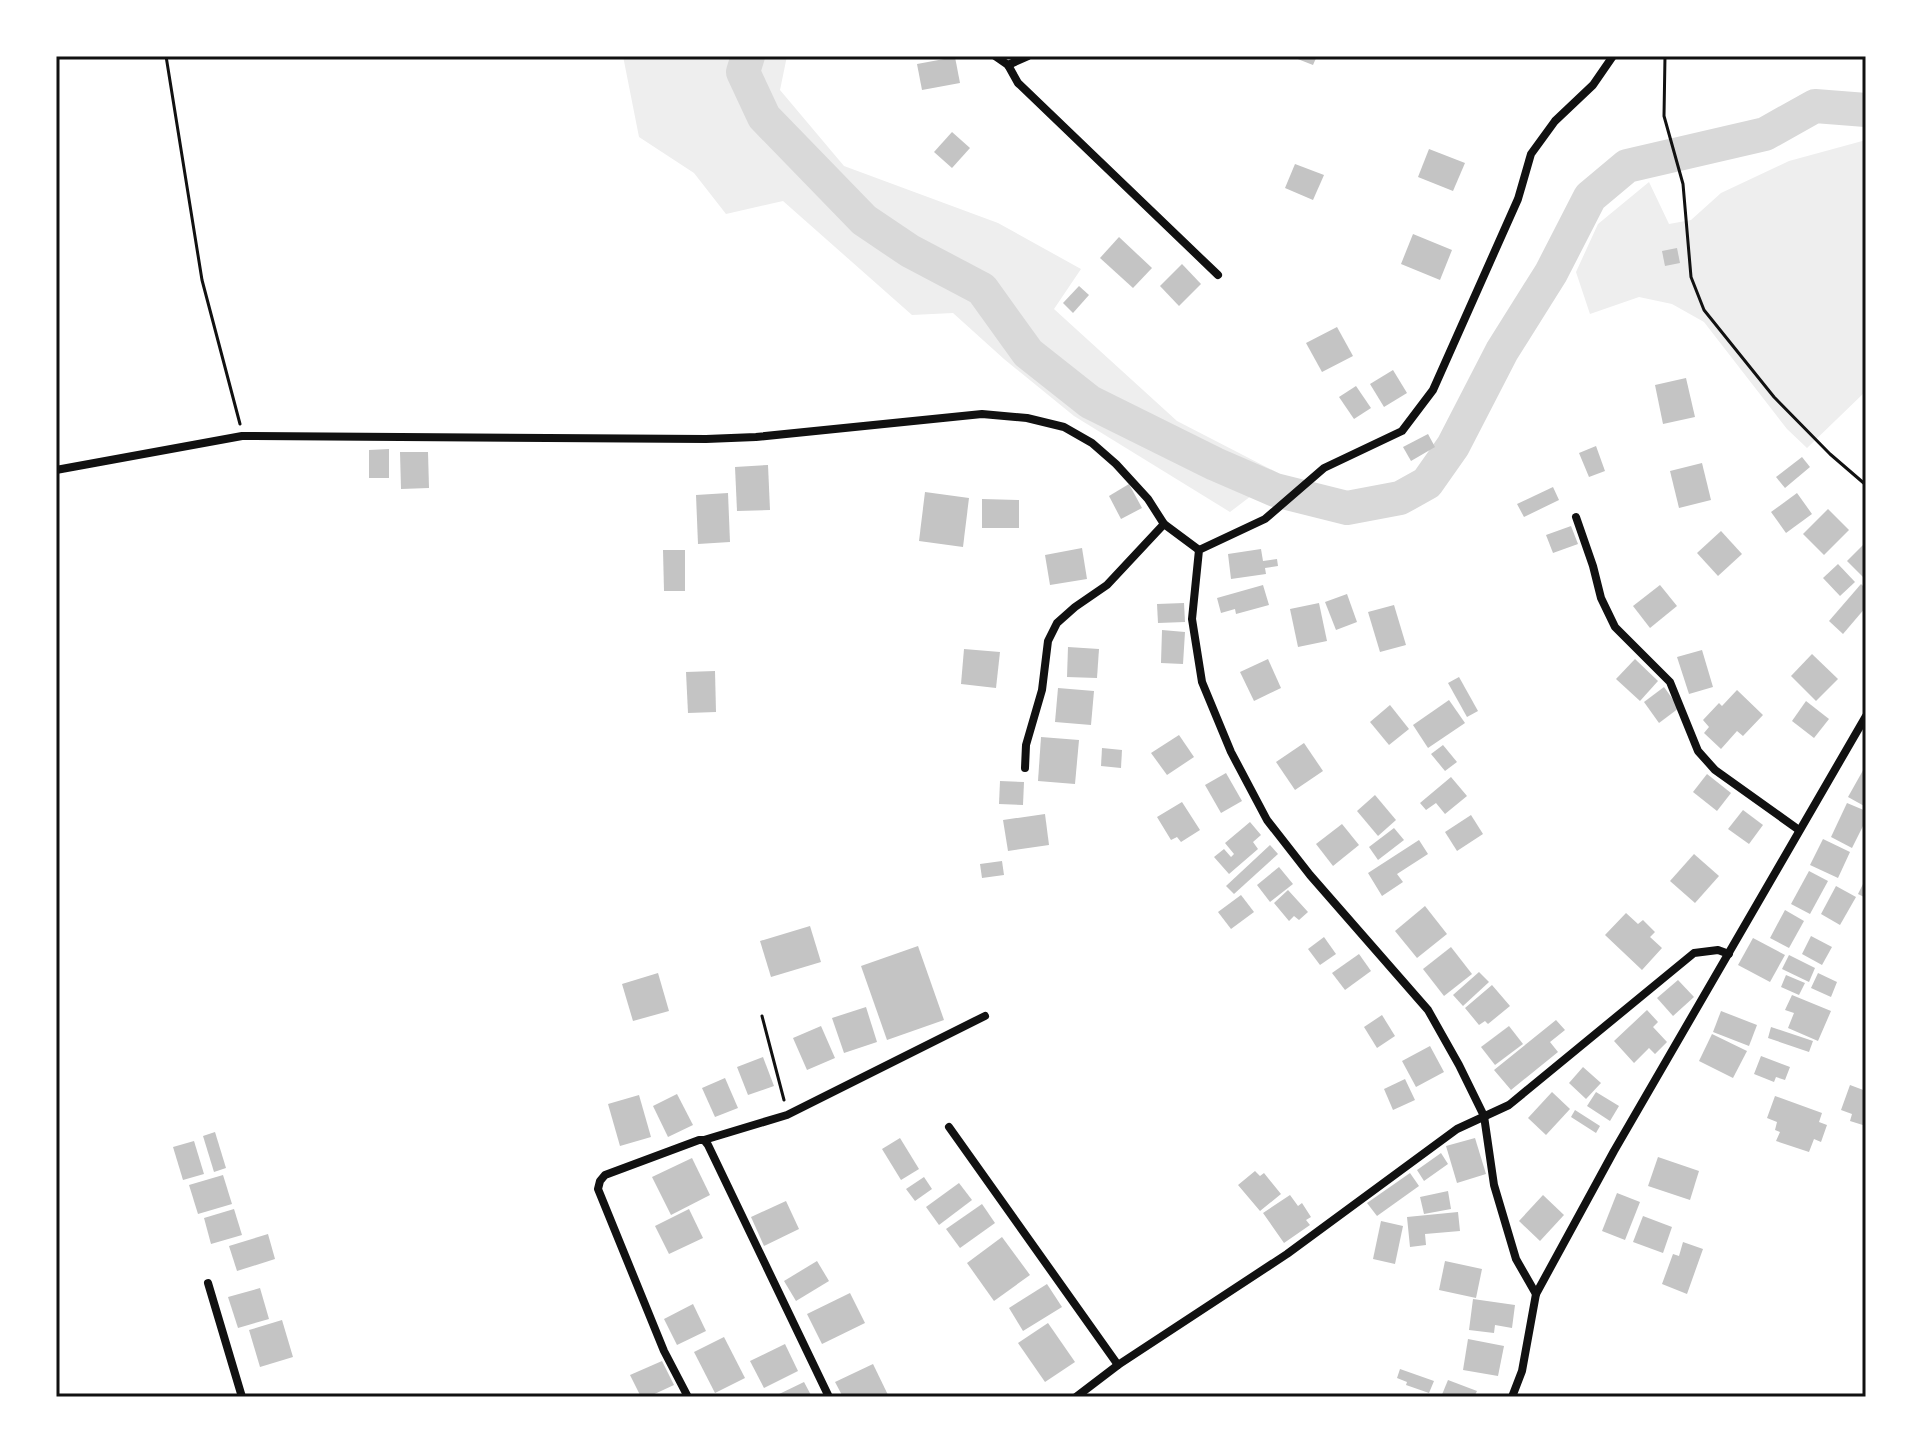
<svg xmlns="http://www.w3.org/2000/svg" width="1922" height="1453" font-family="Georgia,serif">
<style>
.green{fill:#eee}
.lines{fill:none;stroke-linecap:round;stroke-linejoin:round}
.river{stroke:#d9d9d9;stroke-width:34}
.building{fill:#c4c4c4}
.path{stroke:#111;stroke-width:3}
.minor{stroke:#111;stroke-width:8}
.neatline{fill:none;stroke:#111;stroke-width:3}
</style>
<rect width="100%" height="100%" fill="#fff"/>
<!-- green -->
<g class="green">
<polygon points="623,56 787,56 780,90 844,166 998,223 1081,269 1054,309 1177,421 1280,474 1230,512 1074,416 1004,359 953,313 912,315 783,201 726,214 694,173 639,137"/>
<polygon points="1866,140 1866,391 1807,448 1787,429 1704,322 1672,304 1639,297 1590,314 1576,272 1598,224 1649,182 1669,224 1691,220 1721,193 1789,161"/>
</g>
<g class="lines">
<!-- river -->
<polyline class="river" points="748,56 743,72 764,117 864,220 910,251 982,289 1028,353 1090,402 1215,464 1275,490 1347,508 1400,498 1427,483 1453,446 1502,351 1551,273 1590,197 1627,166 1765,134 1815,106 1866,110"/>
</g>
<!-- building -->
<g class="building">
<polygon points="1290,56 1317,56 1313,65"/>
<polygon points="955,57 960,83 922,90 917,64"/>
<polygon points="952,132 970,148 952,168 934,152"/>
<polygon points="1429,149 1465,163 1453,191 1418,177"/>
<polygon points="1295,164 1324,175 1313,200 1285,188"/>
<polygon points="1413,234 1452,250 1440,280 1401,264"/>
<polygon points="1119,237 1152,268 1133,288 1100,258"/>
<polygon points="1677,248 1680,263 1665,266 1662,251"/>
<polygon points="1182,264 1201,284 1179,306 1160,286"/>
<polygon points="1079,286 1089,295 1073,313 1063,303"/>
<polygon points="1337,327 1353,356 1322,372 1306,343"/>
<polygon points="1393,370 1407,393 1384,407 1370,384"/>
<polygon points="1686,378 1695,417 1663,424 1655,385"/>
<polygon points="1356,386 1371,408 1354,419 1339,397"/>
<polygon points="1428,434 1435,447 1411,461 1403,447"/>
<polygon points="1596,446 1605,471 1589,477 1579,453"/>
<polygon points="389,449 389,478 369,478 369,450"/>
<polygon points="400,452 428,452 429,488 401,489"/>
<polygon points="1802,457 1810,467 1785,488 1776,477"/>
<polygon points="1702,463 1711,500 1679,508 1670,471"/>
<polygon points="768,465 770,510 737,511 735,467"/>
<polygon points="1129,484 1142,508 1121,519 1109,496"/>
<polygon points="1553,487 1559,500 1524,517 1517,504"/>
<polygon points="925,492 969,498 963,547 919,541"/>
<polygon points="728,493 730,542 698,544 696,495"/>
<polygon points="1797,493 1812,514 1786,533 1771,512"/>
<polygon points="982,499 1019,500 1019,528 982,528"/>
<polygon points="1828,509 1849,530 1824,555 1803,534"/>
<polygon points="1571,526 1578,544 1553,553 1546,535"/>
<polygon points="1721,531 1742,554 1718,576 1697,553"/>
<polygon points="1864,544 1866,546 1866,580 1847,561"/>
<polygon points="1082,548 1087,579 1050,585 1045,555"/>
<polygon points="1261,549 1263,561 1277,559 1278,566 1265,568 1266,574 1231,579 1228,554"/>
<polygon points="663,550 685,550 685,591 664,591"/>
<polygon points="1838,564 1855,582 1840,596 1823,578"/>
<polygon points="1861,584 1866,589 1866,607 1843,634 1829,621"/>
<polygon points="1263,585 1269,605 1236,614 1235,609 1221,613 1217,598"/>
<polygon points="1660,585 1677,606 1650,628 1633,606"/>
<polygon points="1347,594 1357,622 1336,630 1325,602"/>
<polygon points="1184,603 1185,622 1158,623 1157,604"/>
<polygon points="1319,603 1327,641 1298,647 1290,609"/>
<polygon points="1394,605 1406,645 1380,652 1368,612"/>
<polygon points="1162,630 1185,632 1183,664 1161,663"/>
<polygon points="1068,647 1099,649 1097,678 1067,677"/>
<polygon points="964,649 1000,652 996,688 961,684"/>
<polygon points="1702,650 1713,687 1689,694 1677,657"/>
<polygon points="1812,654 1838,679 1816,701 1791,676"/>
<polygon points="1268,659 1281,688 1254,701 1240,672"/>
<polygon points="1635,659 1658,681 1640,701 1616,679"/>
<polygon points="715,671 716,712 688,713 686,672"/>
<polygon points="1459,677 1478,711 1467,717 1448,683"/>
<polygon points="1664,687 1679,708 1659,723 1644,702"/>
<polygon points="1058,688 1094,691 1091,725 1055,722"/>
<polygon points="1737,690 1763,715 1743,736 1737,731 1721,749 1704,733 1709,727 1703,720 1719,703 1722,706"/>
<polygon points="1449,700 1465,723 1428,748 1413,725"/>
<polygon points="1806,701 1829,719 1814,738 1792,721"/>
<polygon points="1390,705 1409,729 1389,745 1370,722"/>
<polygon points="1179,735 1194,757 1167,775 1151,753"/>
<polygon points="1041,737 1079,740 1075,784 1038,781"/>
<polygon points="1304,743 1323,771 1295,790 1276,762"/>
<polygon points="1443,745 1457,762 1445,771 1431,754"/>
<polygon points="1102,748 1122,750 1121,768 1101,766"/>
<polygon points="1866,765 1866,807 1848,797"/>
<polygon points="1226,773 1242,801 1221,813 1205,785"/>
<polygon points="1707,774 1731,793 1717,811 1693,792"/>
<polygon points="1451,777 1467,796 1445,814 1436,803 1426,810 1420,803"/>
<polygon points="1000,781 1024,782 1023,805 999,804"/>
<polygon points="1375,795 1396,820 1378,836 1357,811"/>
<polygon points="1182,802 1200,830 1181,842 1177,837 1171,840 1157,817"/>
<polygon points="1847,803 1866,811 1866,820 1852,848 1831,837"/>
<polygon points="1743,810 1763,825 1749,844 1728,829"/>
<polygon points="1045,814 1049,845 1008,851 1003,820"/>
<polygon points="1471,815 1483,834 1457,851 1445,832"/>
<polygon points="1250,822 1261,835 1253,842 1258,849 1229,874 1214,857 1224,849 1231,857 1234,854 1225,843"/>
<polygon points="1342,824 1359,845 1333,866 1316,844"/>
<polygon points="1394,828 1404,840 1378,860 1369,847"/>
<polygon points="1823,839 1850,852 1838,878 1810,865"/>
<polygon points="1419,840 1428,854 1397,874 1403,882 1382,896 1368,873"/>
<polygon points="1270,845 1278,854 1234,894 1226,886"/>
<polygon points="1694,854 1719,876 1695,903 1670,881"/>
<polygon points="1002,861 1004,875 982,878 980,864"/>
<polygon points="1279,867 1293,884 1270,902 1257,885"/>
<polygon points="1809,871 1828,881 1810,914 1791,904"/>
<polygon points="1866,878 1866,898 1858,894"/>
<polygon points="1836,886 1856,897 1840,925 1821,914"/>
<polygon points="1288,890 1308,912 1299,920 1294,916 1289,921 1274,903"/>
<polygon points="1241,895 1254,912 1231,929 1218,912"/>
<polygon points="1425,906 1447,934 1417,958 1395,931"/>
<polygon points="1785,910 1804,921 1789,948 1770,938"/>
<polygon points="1626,913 1638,924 1643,920 1655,932 1650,937 1662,948 1642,970 1605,935"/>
<polygon points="810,926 821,962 771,977 760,941"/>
<polygon points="1811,936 1832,947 1822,965 1802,954"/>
<polygon points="1324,937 1336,954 1320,965 1308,949"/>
<polygon points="1753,938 1785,955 1770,982 1738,965"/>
<polygon points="918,946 944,1020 887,1040 861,966"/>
<polygon points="1451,947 1472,974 1444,996 1423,969"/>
<polygon points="1359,954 1371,971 1345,990 1332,973"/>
<polygon points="1789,955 1815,968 1809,982 1782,969"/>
<polygon points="1479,972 1489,982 1463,1006 1453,995"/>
<polygon points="658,973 669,1011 633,1021 622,984"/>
<polygon points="1818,973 1837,982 1831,997 1811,988"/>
<polygon points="1786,975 1805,983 1799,995 1781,987"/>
<polygon points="1678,980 1694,997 1673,1016 1657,998"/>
<polygon points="1492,985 1510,1006 1488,1024 1485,1021 1479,1025 1465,1008"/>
<polygon points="1792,995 1831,1011 1818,1041 1788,1028 1794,1013 1785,1010"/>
<polygon points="866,1007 877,1042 844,1053 832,1018"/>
<polygon points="1647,1010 1658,1022 1653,1027 1667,1042 1655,1054 1649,1048 1634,1063 1614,1041"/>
<polygon points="1721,1011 1757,1025 1749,1046 1713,1032"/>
<polygon points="1382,1015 1395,1036 1377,1048 1364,1027"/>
<polygon points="1556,1020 1565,1030 1550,1042 1558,1052 1511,1090 1494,1070"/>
<polygon points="821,1026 835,1058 807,1070 793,1038"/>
<polygon points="1509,1026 1523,1044 1495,1065 1481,1047"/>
<polygon points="1771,1027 1813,1041 1809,1052 1768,1038"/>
<polygon points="1712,1034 1747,1051 1733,1078 1699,1061"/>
<polygon points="1430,1046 1444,1072 1416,1087 1402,1061"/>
<polygon points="1761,1056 1790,1067 1785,1080 1776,1077 1774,1082 1754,1074"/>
<polygon points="763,1057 774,1086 748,1095 737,1067"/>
<polygon points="1583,1067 1601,1083 1586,1099 1569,1083"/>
<polygon points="725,1078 738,1108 715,1117 702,1088"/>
<polygon points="1405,1079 1415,1100 1393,1110 1384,1089"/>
<polygon points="1850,1085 1866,1091 1866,1126 1850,1121 1852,1114 1841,1110"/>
<polygon points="1552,1092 1570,1109 1546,1135 1528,1118"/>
<polygon points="1596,1092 1619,1106 1610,1121 1587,1106"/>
<polygon points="677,1094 693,1125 668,1137 653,1106"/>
<polygon points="639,1095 651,1137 620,1146 608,1104"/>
<polygon points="1775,1096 1822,1113 1819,1122 1827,1125 1821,1142 1814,1139 1809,1152 1776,1141 1780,1132 1775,1130 1777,1122 1767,1118"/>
<polygon points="1575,1110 1600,1126 1596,1133 1571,1117"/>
<polygon points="215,1132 226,1168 214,1172 203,1136"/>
<polygon points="900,1138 919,1169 901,1180 882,1149"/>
<polygon points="1475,1138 1486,1174 1457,1183 1446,1146"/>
<polygon points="194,1141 204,1174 183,1180 173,1147"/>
<polygon points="1441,1153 1448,1164 1424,1181 1417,1170"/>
<polygon points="1658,1157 1699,1171 1690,1200 1648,1186"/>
<polygon points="692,1158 710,1195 671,1215 652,1177"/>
<polygon points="1255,1171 1260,1176 1264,1173 1281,1194 1260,1211 1238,1185"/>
<polygon points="1410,1173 1419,1186 1377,1216 1367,1203"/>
<polygon points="223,1175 232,1204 198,1214 189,1185"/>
<polygon points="924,1177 932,1189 915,1201 906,1189"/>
<polygon points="959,1183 972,1200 939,1225 926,1207"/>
<polygon points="1448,1191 1451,1209 1424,1214 1420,1197"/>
<polygon points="1617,1193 1640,1202 1625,1240 1602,1231"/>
<polygon points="1290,1195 1298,1206 1302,1203 1311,1217 1306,1220 1310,1225 1284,1243 1263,1213"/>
<polygon points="1543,1195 1564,1215 1540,1241 1519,1221"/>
<polygon points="786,1201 799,1229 764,1246 751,1217"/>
<polygon points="982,1204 995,1223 960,1248 946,1229"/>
<polygon points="234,1209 242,1235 211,1244 204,1218"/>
<polygon points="689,1209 703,1238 669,1254 655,1226"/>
<polygon points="1458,1212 1460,1231 1425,1234 1426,1245 1410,1247 1407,1217"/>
<polygon points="1643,1216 1672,1227 1663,1253 1633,1242"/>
<polygon points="1381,1221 1403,1226 1395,1264 1373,1259"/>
<polygon points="268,1234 275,1259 237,1271 229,1246"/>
<polygon points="1002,1237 1030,1275 994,1301 967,1263"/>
<polygon points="1683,1242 1703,1249 1687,1294 1662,1284 1673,1254 1679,1256"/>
<polygon points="817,1261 829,1281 796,1301 784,1281"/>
<polygon points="1445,1261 1482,1269 1476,1298 1439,1290"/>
<polygon points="1047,1284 1062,1307 1023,1331 1009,1308"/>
<polygon points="260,1288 269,1319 238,1328 228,1297"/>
<polygon points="850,1293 865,1323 822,1344 807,1314"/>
<polygon points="1473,1299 1515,1305 1512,1328 1495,1325 1494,1333 1469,1330"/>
<polygon points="693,1304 706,1331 677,1345 664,1319"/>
<polygon points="282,1320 293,1357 260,1367 249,1330"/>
<polygon points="1048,1323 1075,1362 1045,1382 1018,1343"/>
<polygon points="724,1337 745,1378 715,1393 694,1352"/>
<polygon points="1468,1339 1504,1346 1498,1376 1463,1370"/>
<polygon points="785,1344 798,1371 764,1388 750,1361"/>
<polygon points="662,1361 674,1385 648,1397 641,1397 630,1375"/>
<polygon points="873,1364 889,1397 843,1397 835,1382"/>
<polygon points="1400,1369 1434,1381 1429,1393 1406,1385 1407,1382 1397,1378"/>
<polygon points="1448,1380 1477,1391 1474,1397 1441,1397"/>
<polygon points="804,1382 812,1397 773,1397"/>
</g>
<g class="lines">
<!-- path -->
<g class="path">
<polyline points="166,56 202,280 240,424"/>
<polyline points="1665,56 1664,116 1683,184 1691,277 1704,310 1774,397 1830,454 1866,485"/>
<polyline points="762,1016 784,1100"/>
</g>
<!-- minor -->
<g class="minor">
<polyline points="995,56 1008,65 1018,83 1218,275"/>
<polyline points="1008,65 1028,56"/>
<polyline points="56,470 242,436 706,439 756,437 982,414 1027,418 1064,427 1092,443 1116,464 1148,499 1164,524 1199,550"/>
<polyline points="1576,517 1593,566 1601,598 1615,627 1670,682 1698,751 1715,770 1799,830"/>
<polyline points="1025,768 1026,745 1042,690 1048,641 1057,623 1075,607 1107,585 1164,524"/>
<polyline points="949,1127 1118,1365"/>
<polyline points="704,1140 787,1115 985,1016"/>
<polyline points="208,1283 242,1397"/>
<polyline points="1536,1294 1614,1151 1866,716"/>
<polyline points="688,1397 664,1351 598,1189 600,1181 605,1175 699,1140 704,1140 708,1145 829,1397"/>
<polyline points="1076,1397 1118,1365 1287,1254 1457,1129 1509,1105 1694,953 1718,950 1729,954"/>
<polyline points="1512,1397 1522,1371 1536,1294 1516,1259 1494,1185 1484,1116 1459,1065 1428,1010 1310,875 1267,820 1231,752 1202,682 1192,619 1199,550 1265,519 1324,468 1402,431 1433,390 1518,199 1531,154 1555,121 1593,85 1613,56"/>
</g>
</g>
<!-- border -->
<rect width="1922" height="1453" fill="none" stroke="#ffffff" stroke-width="116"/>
<rect x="58" y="58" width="1806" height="1337" class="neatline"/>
</svg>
